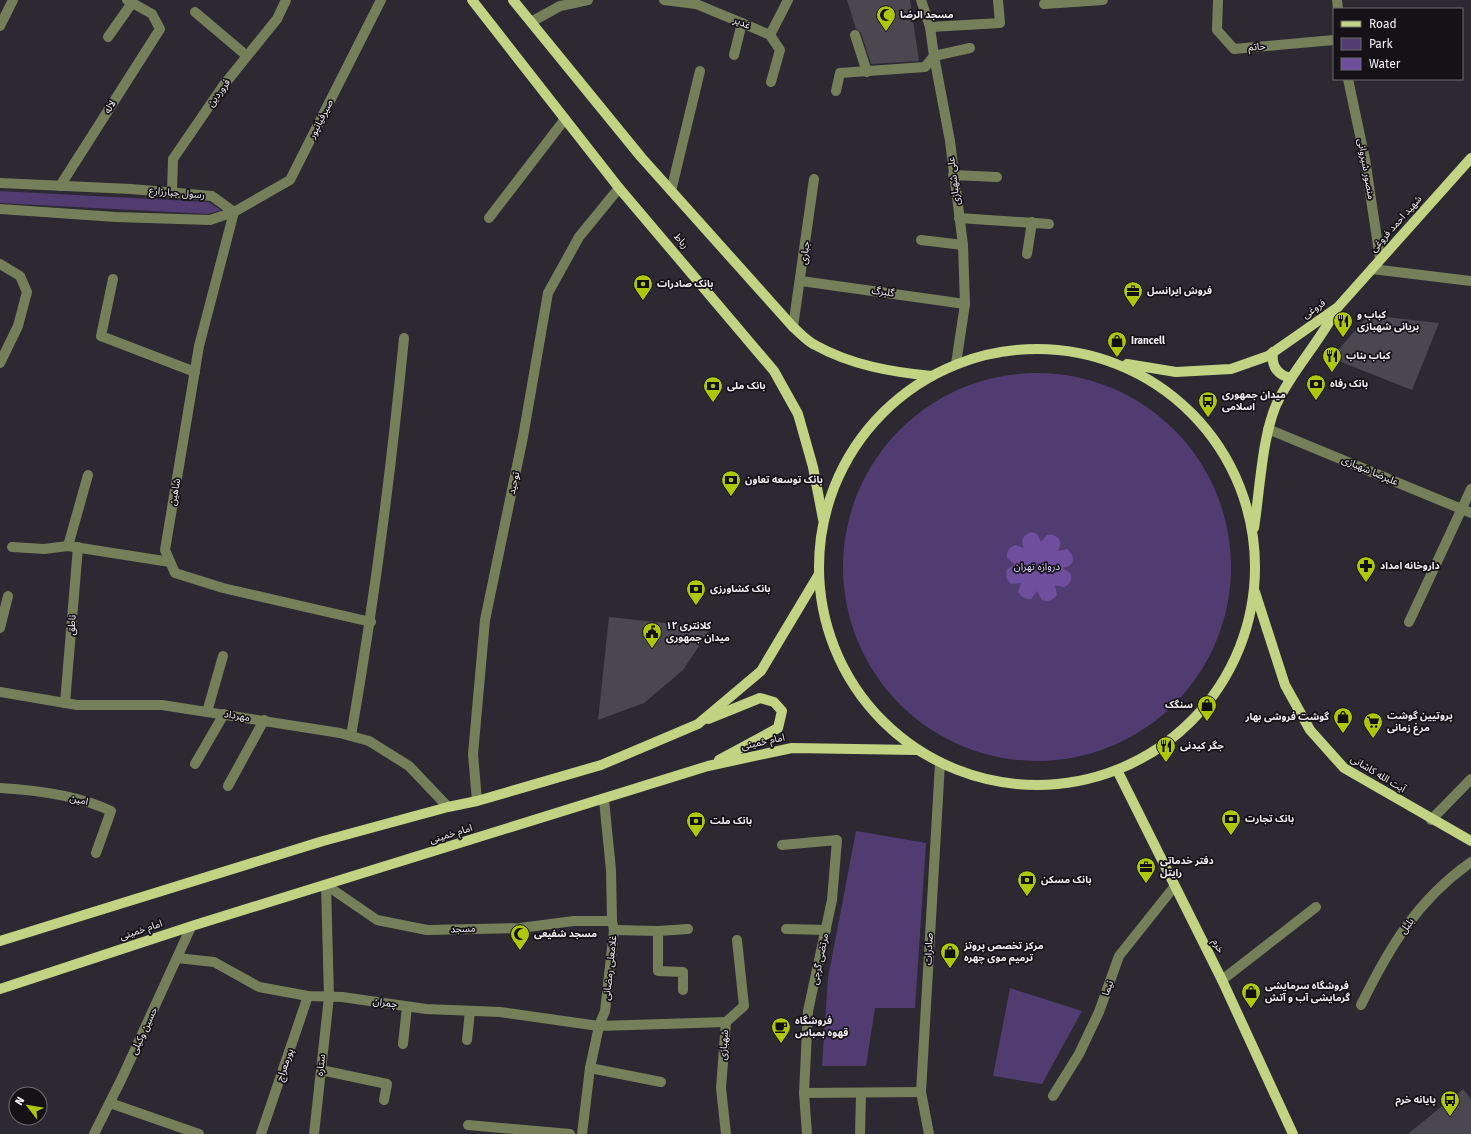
<svg xmlns="http://www.w3.org/2000/svg" width="1471" height="1134" font-family="'Fira Sans','Noto Sans Arabic',sans-serif">
<style>
.green{fill:#513c72}
.water{fill:#6f4f9d}
.building{fill:#4a4750}
.lines{fill:none;stroke-linecap:round;stroke-linejoin:round}
.minor{stroke:#767f59;stroke-width:10}
.major{stroke:#c3d383;stroke-width:10}
.labels{text-anchor:middle;dominant-baseline:central;stroke-width:3.5;stroke-linejoin:round;paint-order:stroke}
.poi-label{font-size:10px;font-weight:bold;fill:#f2f0f6;stroke:#141216;text-anchor:start}
.street-label{font-size:10px;fill:#f2f0f6;stroke:#141216}
.park-label{font-size:10px;fill:#e1d2fe;stroke:#141216}
</style>
<rect width="100%" height="100%" fill="#2c2932"/>
<!-- green -->
<g class="green">
<polygon points="0,191 208,202 221,210 208,214 0,203"/>
<circle cx="1037" cy="567" r="194"/>
<polygon points="856,831 926,843 915,1008 875,1008 866,1066 822,1066 828,978"/>
<polygon points="1010,988 1082,1011 1042,1084 993,1076"/>
</g>
<!-- water -->
<path class="water" d="M1032 532 1037 534 1041 542 1047 535C1057 533 1064 541 1058 551L1067 549C1076 556 1075 566 1063 568L1071 574C1072 581 1070 584 1064 587L1055 585 1057 595C1052 601 1049 602 1042 600L1037 591 1031 599C1025 599 1022 598 1018 592L1021 583 1011 584C1006 579 1005 576 1007 569L1015 565 1007 558C1007 551 1008 548 1015 545L1024 548C1020 540 1023 535 1032 532Z"/>
<!-- building -->
<g class="building">
<polygon points="847,0 910,0 919,61 871,64 861,33 856,29"/>
<polygon points="1377,316 1439,323 1412,390 1331,358 1367,317"/>
<polygon points="609,617 711,628 683,670 644,703 598,720"/>
<polygon points="1463,1089 1471,1099 1471,1134 1408,1134"/>
</g>
<g class="lines">
<!-- minor -->
<g class="minor">
<polyline points="664,0 696,4 742,23 770,35 780,50 771,82"/>
<polyline points="921,0 930,27 934,56 950,141 963,245 965,304 956,364"/>
<polyline points="1218,0 1217,30 1234,49 1334,40"/>
<polyline points="1337,0 1338,9"/>
<polyline points="1044,4 1103,0"/>
<polyline points="195,12 247,56"/>
<polyline points="531,22 560,6 588,0"/>
<polyline points="0,26 13,0"/>
<polyline points="930,27 1000,23 998,0"/>
<polyline points="770,35 788,0"/>
<polyline points="855,35 867,72"/>
<polyline points="108,37 132,3"/>
<polyline points="734,55 742,23"/>
<polyline points="1348,79 1365,159 1380,259"/>
<polyline points="836,91 840,73 925,67 934,56 970,48"/>
<polyline points="953,175 997,177"/>
<polyline points="0,183 131,189 212,196 234,212"/>
<polyline points="60,186 160,29 152,14 127,0"/>
<polyline points="671,191 700,71"/>
<polyline points="172,193 173,159 223,86 277,19 286,0"/>
<polyline points="0,209 116,217 210,220 234,212 290,180 381,0"/>
<polyline points="234,212 199,346 165,550 175,573 223,588 371,622"/>
<polyline points="489,218 565,119"/>
<polyline points="959,218 1049,224"/>
<polyline points="921,240 963,245"/>
<polyline points="1027,254 1032,222"/>
<polyline points="0,264 20,276 27,292 18,326 0,363"/>
<polyline points="1372,269 1471,281"/>
<polyline points="113,279 101,336 195,372"/>
<polyline points="801,281 965,304"/>
<polyline points="793,327 814,179"/>
<polyline points="1268,429 1471,513"/>
<polyline points="68,546 88,475"/>
<polyline points="12,547 44,549 68,546 170,562"/>
<polyline points="1409,622 1471,489"/>
<polyline points="0,628 8,596"/>
<polyline points="0,692 77,705 162,705 340,733 369,741 409,766 448,807"/>
<polyline points="65,703 78,547"/>
<polyline points="207,712 223,656"/>
<path d="M351 736C374 604 391 472 404 338"/>
<polyline points="195,764 224,714"/>
<polyline points="228,786 264,720"/>
<path d="M0 788C37 790 77 795 111 811L96 853"/>
<polyline points="477,801 473,754 485,620 523,437 548,293 579,237 619,188"/>
<polyline points="1431,820 1471,779"/>
<polyline points="782,845 837,840 832,900 808,1011 804,1093 807,1134"/>
<polyline points="326,885 377,920 427,930 520,928 574,921 612,921"/>
<polyline points="786,929 826,930"/>
<polyline points="614,930 658,931 658,971 683,972 683,990"/>
<polyline points="658,931 688,929"/>
<polyline points="177,958 214,962 259,987 308,996 342,997 426,1009 500,1012 599,1026 726,1022"/>
<polyline points="1222,980 1316,907"/>
<path d="M1361 1005C1389 948 1417 900 1471 862"/>
<polyline points="467,1040 470,1011"/>
<polyline points="403,1044 407,1007"/>
<polyline points="590,1068 661,1082"/>
<polyline points="321,1070 387,1084 384,1100"/>
<polyline points="804,1093 921,1092"/>
<polyline points="1053,1096 1079,1054 1099,1012 1119,956 1174,887"/>
<polyline points="110,1103 199,1134"/>
<polyline points="468,1125 570,1134"/>
<polyline points="94,1134 122,1078 191,927"/>
<polyline points="261,1134 308,996"/>
<polyline points="314,1134 329,997 326,885"/>
<polyline points="582,1134 590,1068 599,1026 605,1011 614,930 612,921 611,870 604,800"/>
<polyline points="726,1134 721,1088 726,1022 744,1006 737,940"/>
<polyline points="860,1134 861,1094"/>
<polyline points="929,1134 921,1092 940,763"/>
</g>
<!-- major -->
<g class="major">
<polyline points="472,0 619,188 774,371 798,414 813,467 823,519"/>
<path d="M513 0 641 157 793 327C800 333 807 341 815 345 851 365 891 372 932 376"/>
<circle cx="1037" cy="567" r="218"/>
<path d="M1273 352C1271 366 1277 375 1291 378"/>
<polyline points="1127,364 1176,372 1231,369 1268,356 1338,307 1471,158"/>
<path d="M1254 528C1260 491 1262 429 1280 397 1296 366 1321 340 1337 308"/>
<polyline points="1255,592 1285,685 1310,730 1344,768 1471,841"/>
<polyline points="708,719 760,698 774,702 782,711 778,728 719,760"/>
<polyline points="1117,770 1222,980 1293,1134"/>
<polyline points="0,941 323,841 448,807 477,801 601,765 698,724 761,671 819,574"/>
<polyline points="0,989 195,925 708,766 792,748 917,750"/>
</g>
</g>
<!-- icons -->
<defs>
<symbol id="mosque-pin" viewBox="-11 -11 22 30"><path d="M0 17L-7.5 6A9.5 9.5 0 1 1 7.5 6Z" fill="#aec60b" stroke="#141216"/><path d="M3.5-4.9A6 6 0 1 0 3.5 4.9A5 5 0 1 1 3.5-4.9Z" fill="#111"/></symbol>
<symbol id="bank-pin" viewBox="-11 -11 22 30"><path d="M0 17L-7.5 6A9.5 9.5 0 1 1 7.5 6Z" fill="#aec60b" stroke="#141216"/><path d="M-6-4H6V4H-6ZM0-2.3a2.3 2.3 0 1 0 0 4.6a2.3 2.3 0 1 0 0-4.6Z" fill="#111"/></symbol>
<symbol id="office-pin" viewBox="-11 -11 22 30"><path d="M0 17L-7.5 6A9.5 9.5 0 1 1 7.5 6Z" fill="#aec60b" stroke="#141216"/><path d="M-6-3h4V-5.5h4V-3h4V5H-6ZM-1-4.5V-3h2v-1.5ZM-6 0V1H6V0Z" fill="#111"/></symbol>
<symbol id="restaurant-pin" viewBox="-11 -11 22 30"><path d="M0 17L-7.5 6A9.5 9.5 0 1 1 7.5 6Z" fill="#aec60b" stroke="#141216"/><path d="M-5-6h1v4h1v-4h1v4h1v-4h1v5L-1.5 .5V6h-2V.5L-5-1ZM5-6V6H3V1.5H1.5Q1.5-4 5-6Z" fill="#111"/></symbol>
<symbol id="shop-pin" viewBox="-11 -11 22 30"><path d="M0 17L-7.5 6A9.5 9.5 0 1 1 7.5 6Z" fill="#aec60b" stroke="#141216"/><path d="M-5-2.5h2.3a2.7 3.5 0 0 1 5.4 0H5L5.5 6h-11ZM-1.5-2.5h3a1.5 2.3 0 0 0-3 0Z" fill="#111"/></symbol>
<symbol id="bus-pin" viewBox="-11 -11 22 30"><path d="M0 17L-7.5 6A9.5 9.5 0 1 1 7.5 6Z" fill="#aec60b" stroke="#141216"/><path d="M-5-6H5V4H4V6H2V4H-2V6H-4V4H-5ZM-3.5-4V0h7V-4ZM-3.5 1.2v1.5H-2V1.2ZM2 1.2v1.5H3.5V1.2Z" fill="#111"/></symbol>
<symbol id="pharmacy-pin" viewBox="-11 -11 22 30"><path d="M0 17L-7.5 6A9.5 9.5 0 1 1 7.5 6Z" fill="#aec60b" stroke="#141216"/><path d="M-2-6h4v4h4v4h-4v4h-4v-4h-4v-4h4Z" fill="#111"/></symbol>
<symbol id="civic-pin" viewBox="-11 -11 22 30"><path d="M0 17L-7.5 6A9.5 9.5 0 1 1 7.5 6Z" fill="#aec60b" stroke="#141216"/><path d="M-.6-6.5H3V-4.5H.6V-3L4-1V1h2V6H-6V1h2V-1L-.6-3ZM-1.2 2.5V6h2.4V2.5Z" fill="#111"/></symbol>
<symbol id="supermarket-pin" viewBox="-11 -11 22 30"><path d="M0 17L-7.5 6A9.5 9.5 0 1 1 7.5 6Z" fill="#aec60b" stroke="#141216"/><path d="M-6-5.5h2.5l.6 2H6L4.5 2H-2.5L-4.4-4H-6ZM-1.5 3.2a1.3 1.3 0 1 0 .1 0ZM3 3.2a1.3 1.3 0 1 0 .1 0Z" fill="#111"/></symbol>
<symbol id="cafe-pin" viewBox="-11 -11 22 30"><path d="M0 17L-7.5 6A9.5 9.5 0 1 1 7.5 6Z" fill="#aec60b" stroke="#141216"/><path d="M-5.5-4.5H6V0H3Q3 3.5 0 3.5H-2.5Q-5.5 3.5-5.5 0ZM3-3.2v2h1.7v-2ZM-6 4.5H4V6H-6Z" fill="#111"/></symbol>
</defs>
<g fill-rule="evenodd">
<use href="#mosque-pin" x="875" y="4" width="22" height="30"/>
<use href="#bank-pin" x="632" y="273" width="22" height="30"/>
<use href="#office-pin" x="1122" y="280" width="22" height="30"/>
<use href="#restaurant-pin" x="1332" y="310" width="22" height="30"/>
<use href="#shop-pin" x="1106" y="330" width="22" height="30"/>
<use href="#restaurant-pin" x="1321" y="345" width="22" height="30"/>
<use href="#bank-pin" x="1305" y="373" width="22" height="30"/>
<use href="#bank-pin" x="702" y="375" width="22" height="30"/>
<use href="#bus-pin" x="1197" y="390" width="22" height="30"/>
<use href="#bank-pin" x="720" y="469" width="22" height="30"/>
<use href="#pharmacy-pin" x="1355" y="555" width="22" height="30"/>
<use href="#bank-pin" x="685" y="578" width="22" height="30"/>
<use href="#civic-pin" x="641" y="621" width="22" height="30"/>
<use href="#shop-pin" x="1196" y="694" width="22" height="30"/>
<use href="#shop-pin" x="1332" y="706" width="22" height="30"/>
<use href="#supermarket-pin" x="1362" y="711" width="22" height="30"/>
<use href="#restaurant-pin" x="1155" y="735" width="22" height="30"/>
<use href="#bank-pin" x="1220" y="808" width="22" height="30"/>
<use href="#bank-pin" x="685" y="810" width="22" height="30"/>
<use href="#office-pin" x="1135" y="856" width="22" height="30"/>
<use href="#bank-pin" x="1016" y="869" width="22" height="30"/>
<use href="#mosque-pin" x="509" y="923" width="22" height="30"/>
<use href="#shop-pin" x="939" y="941" width="22" height="30"/>
<use href="#shop-pin" x="1240" y="981" width="22" height="30"/>
<use href="#cafe-pin" x="770" y="1016" width="22" height="30"/>
<use href="#bus-pin" x="1439" y="1089" width="22" height="30"/>
</g>
<g class="labels">
<!-- poi labels -->
<g class="poi-label">
<text x="900" y="15">مسجد الرضا</text>
<text x="657" y="284">بانک صادرات</text>
<text x="1147" y="291">فروش ایرانسل</text>
<text x="1357" y="315">کباب و<tspan x="1357" dy="12">بریانی شهبازی</tspan></text>
<text x="1131" y="341">Irancell</text>
<text x="1346" y="356">کباب بناب</text>
<text x="1330" y="384">بانک رفاه</text>
<text x="727" y="386">بانک ملی</text>
<text x="1222" y="395">میدان جمهوری<tspan x="1222" dy="12">اسلامی</tspan></text>
<text x="745" y="480">بانک توسعه تعاون</text>
<text x="1380" y="566">داروخانه امداد</text>
<text x="710" y="589">بانک کشاورزی</text>
<text x="666" y="626">کلانتری ۱۲<tspan x="666" dy="12">میدان جمهوری</tspan></text>
<text x="1193" y="705" text-anchor="end">سنگک</text>
<text x="1387" y="716">پروتیین گوشت<tspan x="1387" dy="12">مرغ زمانی</tspan></text>
<text x="1329" y="717" text-anchor="end">گوشت فروشی بهار</text>
<text x="1180" y="746">جگر کیدنی</text>
<text x="1245" y="819">بانک تجارت</text>
<text x="710" y="821">بانک ملت</text>
<text x="1160" y="861">دفتر خدماتی<tspan x="1160" dy="12">رایتل</tspan></text>
<text x="1041" y="880">بانک مسکن</text>
<text x="534" y="934">مسجد شفیعی</text>
<text x="964" y="946">مرکز تخصص پروتز<tspan x="964" dy="12">ترمیم موی چهره</tspan></text>
<text x="1265" y="986">فروشگاه سرمایشی<tspan x="1265" dy="12">گرمایشی آب و آتش</tspan></text>
<text x="795" y="1021">فروشگاه<tspan x="795" dy="12">قهوه بمباس</tspan></text>
<text x="1436" y="1100" text-anchor="end">پایانه خرم</text>
</g>
<!-- street labels -->
<g class="street-label">
<text transform="translate(742 23) rotate(23)">غدیر</text>
<text transform="translate(1257 47) rotate(-4)">حاتم</text>
<text transform="translate(219 93) rotate(-54)">فروردین</text>
<text transform="translate(110 107) rotate(-58)">لاله</text>
<text transform="translate(321 119) rotate(-63)">صیرفیانپور</text>
<text transform="translate(1366 169) rotate(80)">منصور شیروانی</text>
<text transform="translate(954 181) rotate(-97)">علی شهبازی</text>
<text transform="translate(177 193) rotate(5)">رسول جبارزارع</text>
<text transform="translate(1396 224) rotate(-48)">شهید احمد فروغی</text>
<text transform="translate(681 241) rotate(49)">رباط</text>
<text transform="translate(805 253) rotate(-83)">جباری</text>
<text transform="translate(883 292) rotate(8)">گلبرگ</text>
<text transform="translate(1314 309) rotate(-35)">فروغی</text>
<text transform="translate(1370 471) rotate(23)">علیرضا شهبازی</text>
<text transform="translate(514 483) rotate(-78)">توحید</text>
<text transform="translate(175 492) rotate(-80)">شاهین</text>
<text transform="translate(72 625) rotate(-86)">ناطق</text>
<text transform="translate(237 716) rotate(9)">مهرداد</text>
<text transform="translate(763 742) rotate(-12)">امام خمینی</text>
<text transform="translate(1378 774) rotate(31)">آیت الله کاشانی</text>
<text transform="translate(79 800) rotate(13)">امین</text>
<text transform="translate(451 834) rotate(-17)">امام خمینی</text>
<text transform="translate(1407 926) rotate(-54)">بلبل</text>
<text transform="translate(463 929) rotate(-2)">مسجد</text>
<text transform="translate(141 930) rotate(-18)">امام خمینی</text>
<text transform="translate(1218 946) rotate(63)">خرم</text>
<text transform="translate(929 949) rotate(-87)">صادرات</text>
<text transform="translate(820 959) rotate(-78)">مرتضی گرجی</text>
<text transform="translate(610 968) rotate(-84)">غلامعلی رمضانی</text>
<text transform="translate(1108 988) rotate(-71)">نیما</text>
<text transform="translate(385 1003) rotate(8)">چمران</text>
<text transform="translate(144 1031) rotate(-65)">حسین وکیلی</text>
<text transform="translate(724 1045) rotate(-86)">شهبازی</text>
<text transform="translate(285 1065) rotate(-71)">پورمعراج</text>
<text transform="translate(321 1065) rotate(-84)">ستاره</text>
</g>
<!-- park labels -->
<g class="park-label">
<text x="1037" y="567">دروازه تهران</text>
</g>
</g>
<!-- legend -->
<rect x="1333" y="8" width="130" height="72" fill="#141216" stroke="#6d6b70"/>
<rect x="1341" y="21" width="20" height="6" fill="#c3d383" stroke="#6d6b70"/>
<text x="1369" y="28" font-size="12" fill="#f2f0f6">Road</text>
<rect x="1341" y="38" width="20" height="12" fill="#513c72" stroke="#6d6b70"/>
<text x="1369" y="48" font-size="12" fill="#f2f0f6">Park</text>
<rect x="1341" y="58" width="20" height="12" fill="#6f4f9d" stroke="#6d6b70"/>
<text x="1369" y="68" font-size="12" fill="#f2f0f6">Water</text>
<!-- north arrow -->
<g transform="translate(28 1106) rotate(301)"><circle r="19" fill="#141216" stroke="#6d6b70"/>
<path d="M0-3L7 15L0 10L-7 15Z" fill="#aec60b"/>
<text y="-6" font-size="11" font-weight="bold" text-anchor="middle" fill="#f2f0f6">N</text>
</g>
</svg>
